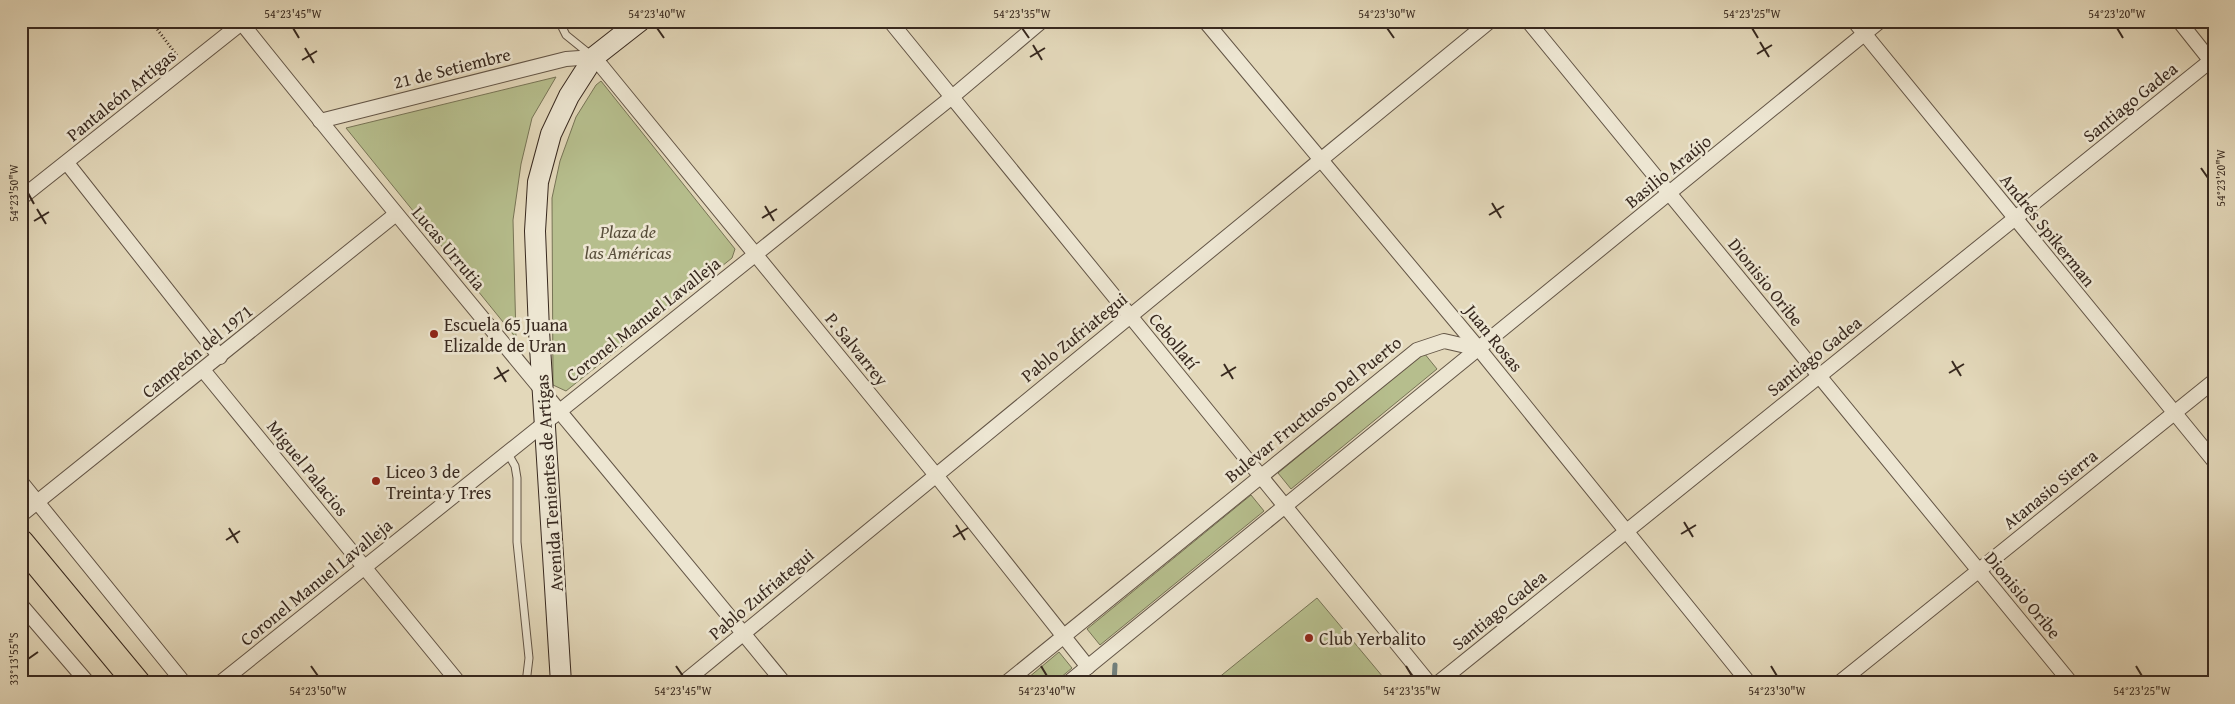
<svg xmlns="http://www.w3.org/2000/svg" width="2235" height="704" font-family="'Gentium Book Plus',serif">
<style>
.green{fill:#b6be8d;stroke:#777456}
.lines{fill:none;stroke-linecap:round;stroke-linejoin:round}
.stream{stroke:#727f7b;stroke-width:5}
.lane-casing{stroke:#635546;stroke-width:9}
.street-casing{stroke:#635546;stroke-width:16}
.secondary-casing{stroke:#38291f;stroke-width:22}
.highway-casing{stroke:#38291f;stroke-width:28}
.path{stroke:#38291f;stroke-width:3;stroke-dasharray:1 2.5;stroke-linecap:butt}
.lane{stroke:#ede6d2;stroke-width:7}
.street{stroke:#ede6d2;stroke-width:14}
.secondary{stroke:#ede6d2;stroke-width:20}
.highway{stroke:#e3d8ba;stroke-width:26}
.ticks{fill:none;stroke:#38291f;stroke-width:2}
.poi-dot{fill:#8f2418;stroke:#ede6d2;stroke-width:2}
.labels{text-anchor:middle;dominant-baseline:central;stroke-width:5;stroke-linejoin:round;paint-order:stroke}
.street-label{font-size:18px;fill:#38291f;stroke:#ede6d2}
.park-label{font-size:18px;font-style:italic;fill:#584e3a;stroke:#ede6d2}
.poi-label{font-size:18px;fill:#38291f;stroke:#ede6d2;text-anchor:start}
.neatline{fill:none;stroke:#38291f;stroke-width:2}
.ticks-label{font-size:12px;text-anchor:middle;fill:#38291f}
</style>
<rect width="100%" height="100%" fill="#e3d8ba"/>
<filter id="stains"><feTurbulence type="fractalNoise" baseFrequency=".004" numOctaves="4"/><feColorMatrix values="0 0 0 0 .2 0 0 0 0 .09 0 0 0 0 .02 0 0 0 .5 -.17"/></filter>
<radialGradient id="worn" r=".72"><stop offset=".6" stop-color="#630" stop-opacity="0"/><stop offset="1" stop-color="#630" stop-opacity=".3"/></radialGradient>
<!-- green -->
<g class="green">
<polygon points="556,77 532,118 521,164 513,220 516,338 346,128"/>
<polygon points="601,81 735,249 732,258 566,391 553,385 552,198 560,161 576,117 596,85"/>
<polygon points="1424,353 1437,369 1291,489 1278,473"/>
<polygon points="1251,495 1264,511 1100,645 1087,629"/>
<polygon points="1317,598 1383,677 1377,683 1212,683"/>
<polygon points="1059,652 1072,668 1054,683 1022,683"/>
</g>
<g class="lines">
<!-- stream -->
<polyline class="stream" points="1114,683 1115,665"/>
<defs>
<g id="lane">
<polyline points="559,21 566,35 592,56"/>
<polyline points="507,452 515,466 517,478 517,542 529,658 526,683"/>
</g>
<g id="street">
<path d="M240 21C418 244 603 462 784 683"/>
<polyline points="890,21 1429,683"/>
<polyline points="1205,21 1479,349 1749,683"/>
<polyline points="1528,21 2071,683"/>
<polyline points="1854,21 2214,461"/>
<polyline points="2179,21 2214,65"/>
<polyline points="320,121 566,59 594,57 935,474 1088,667"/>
<polyline points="67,163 220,357"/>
<polyline points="21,198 244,21"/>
<polyline points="203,370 459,683"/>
<polyline points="21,482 184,683"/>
<polyline points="21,515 396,214"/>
<polyline points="21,605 88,683"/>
<polyline points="220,683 952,97 1042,21"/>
<polyline points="683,683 1490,21"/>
<polyline points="1006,683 1417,350 1444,341 1479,349"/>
<polyline points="1068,683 1880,21"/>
<polyline points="1438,683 2214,58"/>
<polyline points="1839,683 2214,381"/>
</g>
<polyline id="secondary" points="561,683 539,331 535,231 538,182 551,134 569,96 594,57 640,21"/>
<polyline id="highway" points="21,543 137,683"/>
</defs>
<!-- lane casing -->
<use href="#lane" class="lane-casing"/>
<!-- street casing -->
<use href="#street" class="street-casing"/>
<!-- secondary casing -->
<use href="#secondary" class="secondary-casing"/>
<!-- highway casing -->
<use href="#highway" class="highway-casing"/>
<!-- path -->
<polyline class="path" points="151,21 178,57"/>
<!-- lane -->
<use href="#lane" class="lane"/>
<!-- street -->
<use href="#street" class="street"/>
<!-- secondary -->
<use href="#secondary" class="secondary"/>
<!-- highway -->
<use href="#highway" class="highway"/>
</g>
<!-- ticks -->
<path class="ticks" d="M293 28 299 38M657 28 664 38M1022 28 1029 38M1387 28 1394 38M1752 28 1758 38M2117 28 2123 38M1760 42 1769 57M1033 45 1042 60M305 48 314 63M1757 54 1772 45M1030 57 1045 48M302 60 317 51M2201 168 2208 178M28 193 34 204M1492 203 1501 218M765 206 774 221M37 209 46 224M1489 215 1504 206M762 218 777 209M34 221 49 212M1952 361 1961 376M1224 364 1233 379M497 367 506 382M1949 373 1964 364M1221 376 1236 367M494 379 509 370M1684 522 1693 537M956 525 965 540M229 528 238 543M1681 534 1696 525M953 537 968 528M226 540 240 531M28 659 38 652M311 666 318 676M676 666 683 676M1041 666 1047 676M1406 666 1412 676M1771 666 1777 676M2136 666 2142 676"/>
<!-- markers -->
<g class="poi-dot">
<circle cx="434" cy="334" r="5"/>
<circle cx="376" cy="481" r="5"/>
<circle cx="1309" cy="638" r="5"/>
</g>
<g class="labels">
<!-- street labels -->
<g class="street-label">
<text transform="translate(452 68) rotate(-14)">21 de Setiembre</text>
<text transform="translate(121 95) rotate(-39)">Pantaleón Artigas</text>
<text transform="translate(2130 102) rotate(-39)">Santiago Gadea</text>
<text transform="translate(1668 171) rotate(-39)">Basilio Araújo</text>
<text transform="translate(2048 230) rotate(51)">Andrés Spikerman</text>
<text transform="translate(449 248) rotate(50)">Lucas Urrutia</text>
<text transform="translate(1766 282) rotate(51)">Dionisio Oribe</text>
<text transform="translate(643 319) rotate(-38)">Coronel Manuel Lavalleja</text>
<text transform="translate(1074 337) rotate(-39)">Pablo Zufriategui</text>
<text transform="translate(1494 338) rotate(51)">Juan Rosas</text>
<text transform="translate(1174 341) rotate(51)">Cebollatí</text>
<text transform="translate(857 349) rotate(51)">P. Salvarrey</text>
<text transform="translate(197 351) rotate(-39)">Campeón del 1971</text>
<text transform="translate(1814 356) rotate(-39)">Santiago Gadea</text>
<text transform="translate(1313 409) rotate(-39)">Bulevar Fructuoso Del Puerto</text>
<text transform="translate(308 468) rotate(51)">Miguel Palacios</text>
<text transform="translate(549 483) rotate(-94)">Avenida Tenientes de Artigas</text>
<text transform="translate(2050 489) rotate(-39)">Atanasio Sierra</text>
<text transform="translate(316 582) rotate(-39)">Coronel Manuel Lavalleja</text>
<text transform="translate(761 594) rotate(-40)">Pablo Zufriategui</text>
<text transform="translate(2023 595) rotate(50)">Dionisio Oribe</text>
<text transform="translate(1499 610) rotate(-39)">Santiago Gadea</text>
</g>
<!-- park labels -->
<g class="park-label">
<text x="628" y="231">Plaza de<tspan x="628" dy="21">las Américas</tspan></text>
</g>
<!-- poi labels -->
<g class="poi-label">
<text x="444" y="324">Escuela 65 Juana<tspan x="444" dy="21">Elizalde de Uran</tspan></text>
<text x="386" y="471">Liceo 3 de<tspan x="386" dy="21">Treinta y Tres</tspan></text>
<text x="1319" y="638">Club Yerbalito</text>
</g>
</g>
<!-- margin -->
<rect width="2235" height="704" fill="none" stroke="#e3d8ba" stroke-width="55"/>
<rect x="28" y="28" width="2180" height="648" class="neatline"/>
<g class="ticks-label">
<text x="293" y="18">54°23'45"W</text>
<text x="657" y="18">54°23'40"W</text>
<text x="1022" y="18">54°23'35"W</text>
<text x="1387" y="18">54°23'30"W</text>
<text x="1752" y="18">54°23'25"W</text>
<text x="2117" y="18">54°23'20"W</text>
<text transform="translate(2221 178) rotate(-90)" y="4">54°23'20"W</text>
<text transform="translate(14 193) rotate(-90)" y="4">54°23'50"W</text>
<text transform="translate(14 659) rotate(-90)" y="4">33°13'55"S</text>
<text x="318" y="695">54°23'50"W</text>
<text x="683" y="695">54°23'45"W</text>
<text x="1047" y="695">54°23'40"W</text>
<text x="1412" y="695">54°23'35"W</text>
<text x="1777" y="695">54°23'30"W</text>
<text x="2142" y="695">54°23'25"W</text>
</g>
<rect width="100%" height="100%" filter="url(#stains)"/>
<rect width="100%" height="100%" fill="url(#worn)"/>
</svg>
